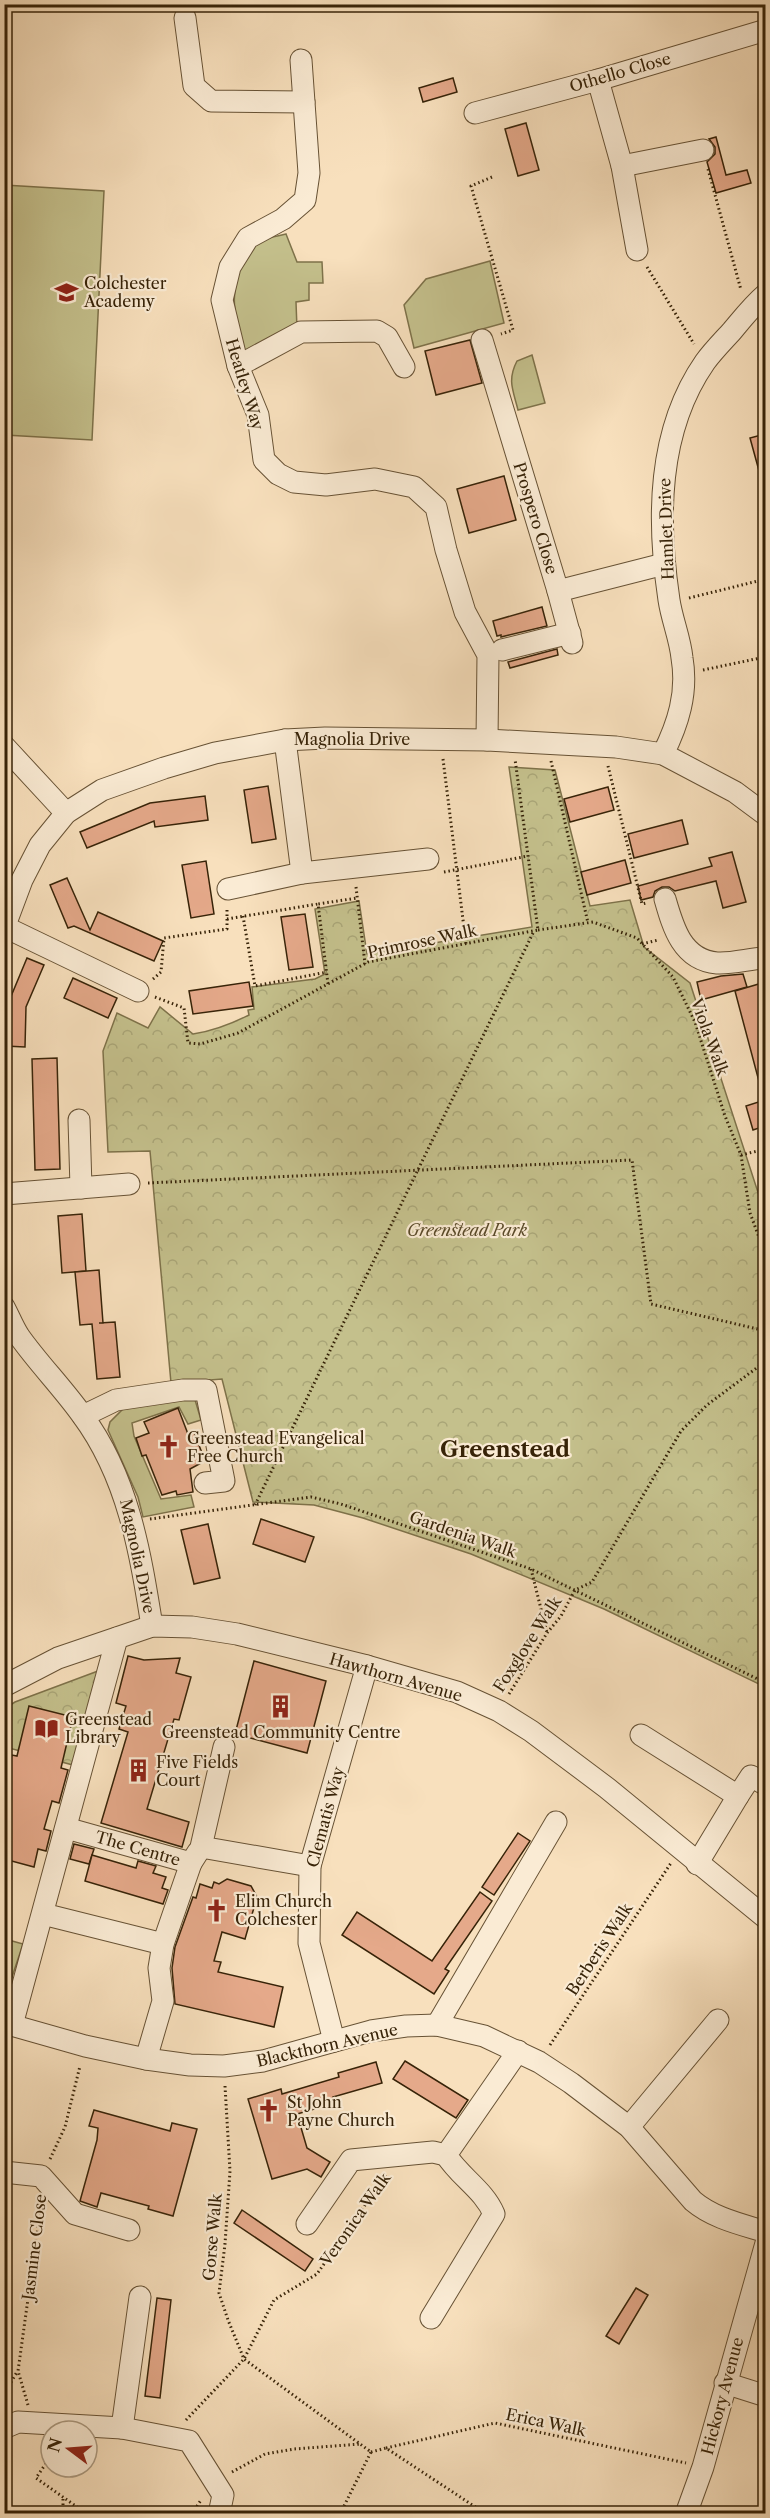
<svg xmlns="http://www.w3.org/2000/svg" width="770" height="2518" font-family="'Libre Caslon Text',serif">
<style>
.grass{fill:#c4c08c;stroke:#7e724a;stroke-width:1.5}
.park{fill:url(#park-crowns);stroke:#7e724a;stroke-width:1.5}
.building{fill:#e5a98a;stroke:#372308;stroke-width:1.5}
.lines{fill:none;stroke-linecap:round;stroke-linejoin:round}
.minor-casing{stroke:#675235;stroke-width:23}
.path{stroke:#372308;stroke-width:3;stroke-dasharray:1.5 3;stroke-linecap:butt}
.minor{stroke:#faebd4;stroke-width:21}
.labels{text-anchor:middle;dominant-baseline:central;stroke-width:4.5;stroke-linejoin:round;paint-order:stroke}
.street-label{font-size:16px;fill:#372308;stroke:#faebd4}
.poi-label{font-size:16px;fill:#372308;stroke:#faebd4;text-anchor:start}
.park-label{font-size:16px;font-style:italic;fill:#5a4a29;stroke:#faebd4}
.district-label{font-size:22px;font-weight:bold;fill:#372308;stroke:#faebd4}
</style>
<defs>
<pattern id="park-crowns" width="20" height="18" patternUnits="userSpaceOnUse" patternTransform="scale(1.5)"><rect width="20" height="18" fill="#c4c08c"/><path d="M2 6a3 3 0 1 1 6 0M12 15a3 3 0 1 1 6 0" fill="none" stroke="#a9a577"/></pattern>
</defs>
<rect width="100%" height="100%" fill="#f8e0bd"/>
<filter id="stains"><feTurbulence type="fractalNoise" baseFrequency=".00333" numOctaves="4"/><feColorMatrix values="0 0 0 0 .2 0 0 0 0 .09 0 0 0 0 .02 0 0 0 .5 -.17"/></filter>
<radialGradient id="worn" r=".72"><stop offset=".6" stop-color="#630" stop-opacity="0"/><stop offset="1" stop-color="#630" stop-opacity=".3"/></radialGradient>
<!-- grass -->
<g class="grass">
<polygon points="4,185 104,191 92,440 5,435"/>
<path d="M286 234 297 262H322L323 283H309V300L296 302 297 329 244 353C236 322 227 291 244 261 248 253 254 244 263 240 270 237 278 236 286 234Z"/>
<polygon points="490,261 504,323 414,348 404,305 426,279"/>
<path d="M532 355 545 403 518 410C513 390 507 380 517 361Z"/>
<polygon points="193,1393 201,1420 188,1424 179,1407 132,1423 134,1436 161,1499 191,1495 194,1507 143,1517 138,1497 108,1430 110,1422 124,1408"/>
<polygon points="5,1939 23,1944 7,1992 5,1994"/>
</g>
<!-- park -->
<g class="park">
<path d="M509 767 555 770 590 906 630 900 644 947 690 983 765 1214V1687L604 1609 471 1554 363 1518 314 1505 253 1502 222 1379 171 1383 150 1151 108 1152 103 1051 117 1013 148 1028 160 1007 193 1034C214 1031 231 1024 249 1015L248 1010 254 1009 252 987 315 979 325 974 315 909 359 901 367 954 532 927Z"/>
<polygon points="98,1671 73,1765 5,1747 4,1709 15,1702"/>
</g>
<!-- building -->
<g class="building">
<polygon points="453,78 457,92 423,102 419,88"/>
<polygon points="526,123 539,170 518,176 505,129"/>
<polygon points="716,137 726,175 747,170 751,183 716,193 707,162 715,154 715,147 709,139"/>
<polygon points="470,340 482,383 436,395 425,351"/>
<polygon points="765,434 765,477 761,478 750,438"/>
<polygon points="504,476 516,520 469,533 457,489"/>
<polygon points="542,607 547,626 501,637 501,635 497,636 493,621"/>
<polygon points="557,649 558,655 510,668 508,662"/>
<polygon points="268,786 276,839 252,843 244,790"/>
<polygon points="608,787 614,810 570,822 564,799"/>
<polygon points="205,796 208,820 155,827 154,821 87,848 80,832 150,803"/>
<polygon points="682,820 688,844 634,858 628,834"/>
<polygon points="732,852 746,902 723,908 716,881 675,891 669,887 662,887 655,891 653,897 641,900 638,886 712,866 709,858"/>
<polygon points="625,860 631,883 587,895 581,872"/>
<polygon points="206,861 214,914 191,918 182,865"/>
<polygon points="67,878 90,930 98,912 163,941 154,961 74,926 68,928 50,885"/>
<polygon points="305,914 313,967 289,970 281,917"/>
<polygon points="27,958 44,965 26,1007 25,1047 5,1046 7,1006"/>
<polygon points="743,974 747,987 701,1000 697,982 721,976"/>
<polygon points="73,978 117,998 108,1018 64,998"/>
<polygon points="249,982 253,1006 193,1014 189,991"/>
<polygon points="762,983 765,995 765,1089 761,1089 735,991"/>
<polygon points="57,1058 60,1169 35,1170 32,1059"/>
<polygon points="765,1100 765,1126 753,1130 746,1106"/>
<polygon points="82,1214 86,1271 62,1273 58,1216"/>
<polygon points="99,1270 103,1323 99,1323 115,1322 120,1377 97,1379 92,1324 80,1325 75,1272"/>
<polygon points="178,1408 188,1434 194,1432 205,1461 190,1469 193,1492 177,1495 176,1491 162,1495 146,1455 142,1456 136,1438 149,1433 144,1422"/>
<polygon points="261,1519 314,1537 305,1562 253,1544"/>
<polygon points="208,1524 220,1578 194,1584 181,1530"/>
<polygon points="128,1656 144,1660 180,1658 176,1673 191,1677 179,1720 174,1719 147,1809 189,1822 182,1847 101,1823 128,1732 119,1729 126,1706 116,1703"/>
<polygon points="254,1661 326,1681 307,1753 235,1734"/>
<polygon points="29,1706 73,1717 61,1768 68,1770 59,1803 52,1801 44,1829 51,1831 46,1851 38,1849 34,1867 4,1859 4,1781 12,1755 17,1756"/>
<polygon points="518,1833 530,1841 494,1895 482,1887"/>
<polygon points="74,1844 94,1849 89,1864 70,1859"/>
<polygon points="92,1855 136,1868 138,1861 156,1866 153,1873 166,1877 162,1888 168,1890 163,1904 85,1881"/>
<polygon points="227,1879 251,1886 257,1897 245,1939 222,1932 214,1961 221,1962 218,1972 283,1987 274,2027 175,2004 172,1968 175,1947 193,1897 196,1898 200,1884 212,1888 214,1882 219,1884"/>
<polygon points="480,1892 492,1901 445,1969 449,1971 434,1994 342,1935 357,1912 432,1961"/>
<polygon points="405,2061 468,2100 456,2118 393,2079"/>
<polygon points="376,2062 382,2083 333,2097 335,2103 297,2114 307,2148 330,2162 321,2177 307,2169 272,2179 248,2099 281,2089 282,2094 339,2077 338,2073"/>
<polygon points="94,2110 170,2131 172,2123 197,2129 173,2216 148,2209 149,2206 101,2193 97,2207 80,2201 97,2140 98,2128 89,2126"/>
<polygon points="242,2210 313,2259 305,2271 234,2223"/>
<polygon points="636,2288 648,2295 619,2344 606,2336"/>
<polygon points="157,2298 171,2300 160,2398 145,2396"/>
</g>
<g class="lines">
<defs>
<g id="minor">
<polyline points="185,18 194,86 211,101 304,102"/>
<polyline points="301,60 309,173 305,200 283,219 248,238 230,267 222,300 238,366 258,415 264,460 278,474 294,482 326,485 375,479 414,487 436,507 446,550 465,612 488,655 487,740"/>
<polyline points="598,80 622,166 637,250"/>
<polyline points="475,113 598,80 766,30"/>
<polyline points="622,166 703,150"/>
<polyline points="482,340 558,591 664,564"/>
<polyline points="238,366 301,332 377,331 387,337 404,367"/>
<polyline points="558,591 572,643"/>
<polyline points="502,650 570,633"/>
<polyline points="285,740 302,873"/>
<polyline points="4,746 66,813"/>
<path d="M663 754C678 724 688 693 682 658 680 638 672 620 669 600 657 520 657 431 705 362 713 351 723 341 732 331 743 318 753 305 766 294"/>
<polyline points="228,889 302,873 428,859"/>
<path d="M665 899C673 927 682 960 717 963 731 964 749 959 764 958"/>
<polyline points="5,927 138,991"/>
<polyline points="4,928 22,880 40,845 66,813 102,790 164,768 215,753 285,740 325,738 487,740 616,747 663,754 735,792 766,815"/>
<polyline points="79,1120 81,1188"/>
<polyline points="4,1194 129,1184"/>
<path d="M4 1307C9 1316 13 1327 19 1336 38 1363 62 1387 82 1415 128 1477 140 1551 152 1626"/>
<polyline points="83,1416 116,1400 183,1390 206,1390 224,1481 205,1483"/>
<polyline points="4,1686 58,1658 152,1626 192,1627 237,1634 367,1666 457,1692 499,1711 531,1731 607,1788 766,1918"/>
<polyline points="641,1735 738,1796 697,1864"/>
<polyline points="224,1747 201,1847 310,1866"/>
<polyline points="738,1796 751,1776 766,1785"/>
<polyline points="66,1828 191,1863 198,1852"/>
<polyline points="43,1914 163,1944"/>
<path d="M4 2023 85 2046 146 2059 190 2065 224 2066 263 2061 371 2031 406 2026 437 2025 484 2036 539 2062 571 2083 629 2127 693 2201C713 2218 740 2224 766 2232"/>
<polyline points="12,2025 117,1638"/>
<polyline points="437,2025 556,1822"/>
<polyline points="334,2041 309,1943 310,1866 367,1666"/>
<polyline points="146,2059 163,2001 159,1968 163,1944 191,1863"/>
<polyline points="629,2127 718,2020"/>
<polyline points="4,2172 41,2176 75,2214 129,2230"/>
<polyline points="307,2224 351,2160 433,2152 446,2155"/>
<path d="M431 2318 494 2214C484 2190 460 2177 446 2155L518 2051"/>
<polyline points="725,2383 766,2396"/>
<polyline points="4,2428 18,2422 122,2428 189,2441 223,2495 219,2514"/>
<polyline points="122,2428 140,2297"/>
<polyline points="686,2514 703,2467 766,2243"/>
</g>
</defs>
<!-- minor casing -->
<use href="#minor" class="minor-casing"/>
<!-- path -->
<g class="path">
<polyline points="708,169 741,290"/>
<polyline points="492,177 471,186 513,330 501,334"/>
<polyline points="647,267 694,344"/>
<polyline points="689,598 766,579"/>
<polyline points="703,670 765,657"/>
<polyline points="443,759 466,944"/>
<polyline points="551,761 588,923"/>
<polyline points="608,766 642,904 646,903"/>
<polyline points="444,872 528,856"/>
<polyline points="356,887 365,964"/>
<polyline points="243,916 255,986 327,972"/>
<polyline points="227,919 318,904"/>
<polyline points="538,930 593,922 637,938 673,977 695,1022 725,1116 741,1155 750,1213 766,1256"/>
<polyline points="642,944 658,940"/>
<polyline points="153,979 161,972 164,938 227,929 227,909"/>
<polyline points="328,984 318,904 357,898"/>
<polyline points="155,997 184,1008 188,1043 200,1044 238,1033 368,962 538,930 515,759"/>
<polyline points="741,1155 766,1149"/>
<polyline points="148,1183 632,1160 651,1304 766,1331"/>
<polyline points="255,1505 534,931"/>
<polyline points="150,1519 311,1497 341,1504 531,1569 766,1683"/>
<polyline points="531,1569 547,1633"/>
<polyline points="509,1694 547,1633 561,1616 575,1590 592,1582 681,1431 707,1405 766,1361"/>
<polyline points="550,2045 671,1863"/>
<polyline points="225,2086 230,2171 225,2244 219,2293 228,2320 244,2359 371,2452"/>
<polyline points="50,2159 65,2127 80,2066"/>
<polyline points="4,2394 17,2372"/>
<polyline points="28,2405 18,2371 41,2205"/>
<polyline points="186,2420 244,2359 274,2300 317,2274 386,2175"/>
<polyline points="386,2448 495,2423 686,2463"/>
<polyline points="371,2452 386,2448 483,2512"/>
<polyline points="51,2456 36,2478 87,2514"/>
<polyline points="232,2472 265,2454 294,2449 361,2444"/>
<polyline points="63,2514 63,2498"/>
<polyline points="192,2514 201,2500"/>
<polyline points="340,2514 371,2452"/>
</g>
<!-- minor -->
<use href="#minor" class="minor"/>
</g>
<!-- icons -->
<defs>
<symbol id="school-bare" viewBox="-9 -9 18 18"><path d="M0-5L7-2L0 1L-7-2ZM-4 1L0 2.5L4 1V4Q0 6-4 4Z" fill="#8f2418" stroke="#faebd4" stroke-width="2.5" paint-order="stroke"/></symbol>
<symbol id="church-bare" viewBox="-9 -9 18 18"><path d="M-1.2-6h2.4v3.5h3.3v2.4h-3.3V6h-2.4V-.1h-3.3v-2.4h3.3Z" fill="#8f2418" stroke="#faebd4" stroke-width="2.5" paint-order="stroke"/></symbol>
<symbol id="building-bare" viewBox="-9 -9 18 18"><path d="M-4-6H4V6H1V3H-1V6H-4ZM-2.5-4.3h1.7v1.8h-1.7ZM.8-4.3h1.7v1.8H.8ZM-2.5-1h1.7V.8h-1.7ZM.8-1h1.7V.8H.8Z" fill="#8f2418" stroke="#faebd4" stroke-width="2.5" paint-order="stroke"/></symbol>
<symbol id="library-bare" viewBox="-9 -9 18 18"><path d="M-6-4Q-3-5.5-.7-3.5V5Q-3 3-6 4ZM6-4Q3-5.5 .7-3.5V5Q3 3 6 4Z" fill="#8f2418" stroke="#faebd4" stroke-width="2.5" paint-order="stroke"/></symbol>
</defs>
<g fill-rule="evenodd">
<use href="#school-bare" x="50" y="276" width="33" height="33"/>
<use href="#church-bare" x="152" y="1430" width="33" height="33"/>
<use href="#building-bare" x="264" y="1690" width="33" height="33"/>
<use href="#library-bare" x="30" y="1712" width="33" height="33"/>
<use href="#building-bare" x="122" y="1754" width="33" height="33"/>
<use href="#church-bare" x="200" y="1894" width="33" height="33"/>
<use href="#church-bare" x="252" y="2094" width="33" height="33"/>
</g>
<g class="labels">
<!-- street labels -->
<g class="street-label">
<text transform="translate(620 72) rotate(-16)">Othello Close</text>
<text transform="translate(245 384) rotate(73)">Heatley Way</text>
<text transform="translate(536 518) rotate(73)">Prospero Close</text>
<text transform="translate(666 529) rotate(-92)">Hamlet Drive</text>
<text x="352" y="739">Magnolia Drive</text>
<text transform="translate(422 941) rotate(-12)">Primrose Walk</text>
<text transform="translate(710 1037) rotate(70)">Viola Walk</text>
<text transform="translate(463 1534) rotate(19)">Gardenia Walk</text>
<text transform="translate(138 1556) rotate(78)">Magnolia Drive</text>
<text transform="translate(527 1644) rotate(-57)">Foxglove Walk</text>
<text transform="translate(396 1677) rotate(16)">Hawthorn Avenue</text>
<text transform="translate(325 1817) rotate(-75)">Clematis Way</text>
<text transform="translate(138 1848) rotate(16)">The Centre</text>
<text transform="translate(599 1949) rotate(-57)">Berberis Walk</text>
<text transform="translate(327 2045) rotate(-13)">Blackthorn Avenue</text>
<text transform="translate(355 2219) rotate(-55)">Veronica Walk</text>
<text transform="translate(212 2237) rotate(-85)">Gorse Walk</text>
<text transform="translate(34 2247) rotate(-83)">Jasmine Close</text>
<text transform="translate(722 2396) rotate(-75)">Hickory Avenue</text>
<text transform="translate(546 2422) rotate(12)">Erica Walk</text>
</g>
<!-- poi labels -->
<g class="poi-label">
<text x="84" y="283">Colchester<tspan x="84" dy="18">Academy</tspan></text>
<text x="187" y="1438">Greenstead Evangelical<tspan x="187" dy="18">Free Church</tspan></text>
<text x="65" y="1719">Greenstead<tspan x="65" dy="18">Library</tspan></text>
<text x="281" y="1732" text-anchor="middle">Greenstead Community Centre</text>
<text x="156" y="1762">Five Fields<tspan x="156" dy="18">Court</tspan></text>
<text x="235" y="1901">Elim Church<tspan x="235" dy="18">Colchester</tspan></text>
<text x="287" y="2102">St John<tspan x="287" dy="18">Payne Church</tspan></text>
</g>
<!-- park labels -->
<g class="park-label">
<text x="467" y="1230">Greenstead Park</text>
</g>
<!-- district labels -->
<g class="district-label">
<text x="505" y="1449">Greenstead</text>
</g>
</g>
<!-- margin -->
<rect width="770" height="2518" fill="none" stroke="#f8e0bd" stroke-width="24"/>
<rect x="6" y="6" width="758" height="2506" fill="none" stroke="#372308" stroke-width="3"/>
<rect x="12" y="12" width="746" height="2494" fill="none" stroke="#372308" stroke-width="1.5"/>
<!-- north arrow -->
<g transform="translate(69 2449) rotate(286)"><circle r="28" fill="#faebd4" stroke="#ac9b82" stroke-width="1.5"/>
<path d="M0-4.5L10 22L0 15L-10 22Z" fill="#8f2418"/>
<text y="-9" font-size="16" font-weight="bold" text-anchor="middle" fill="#372308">N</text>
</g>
<rect width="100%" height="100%" filter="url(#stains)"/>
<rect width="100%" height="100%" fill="url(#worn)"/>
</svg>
